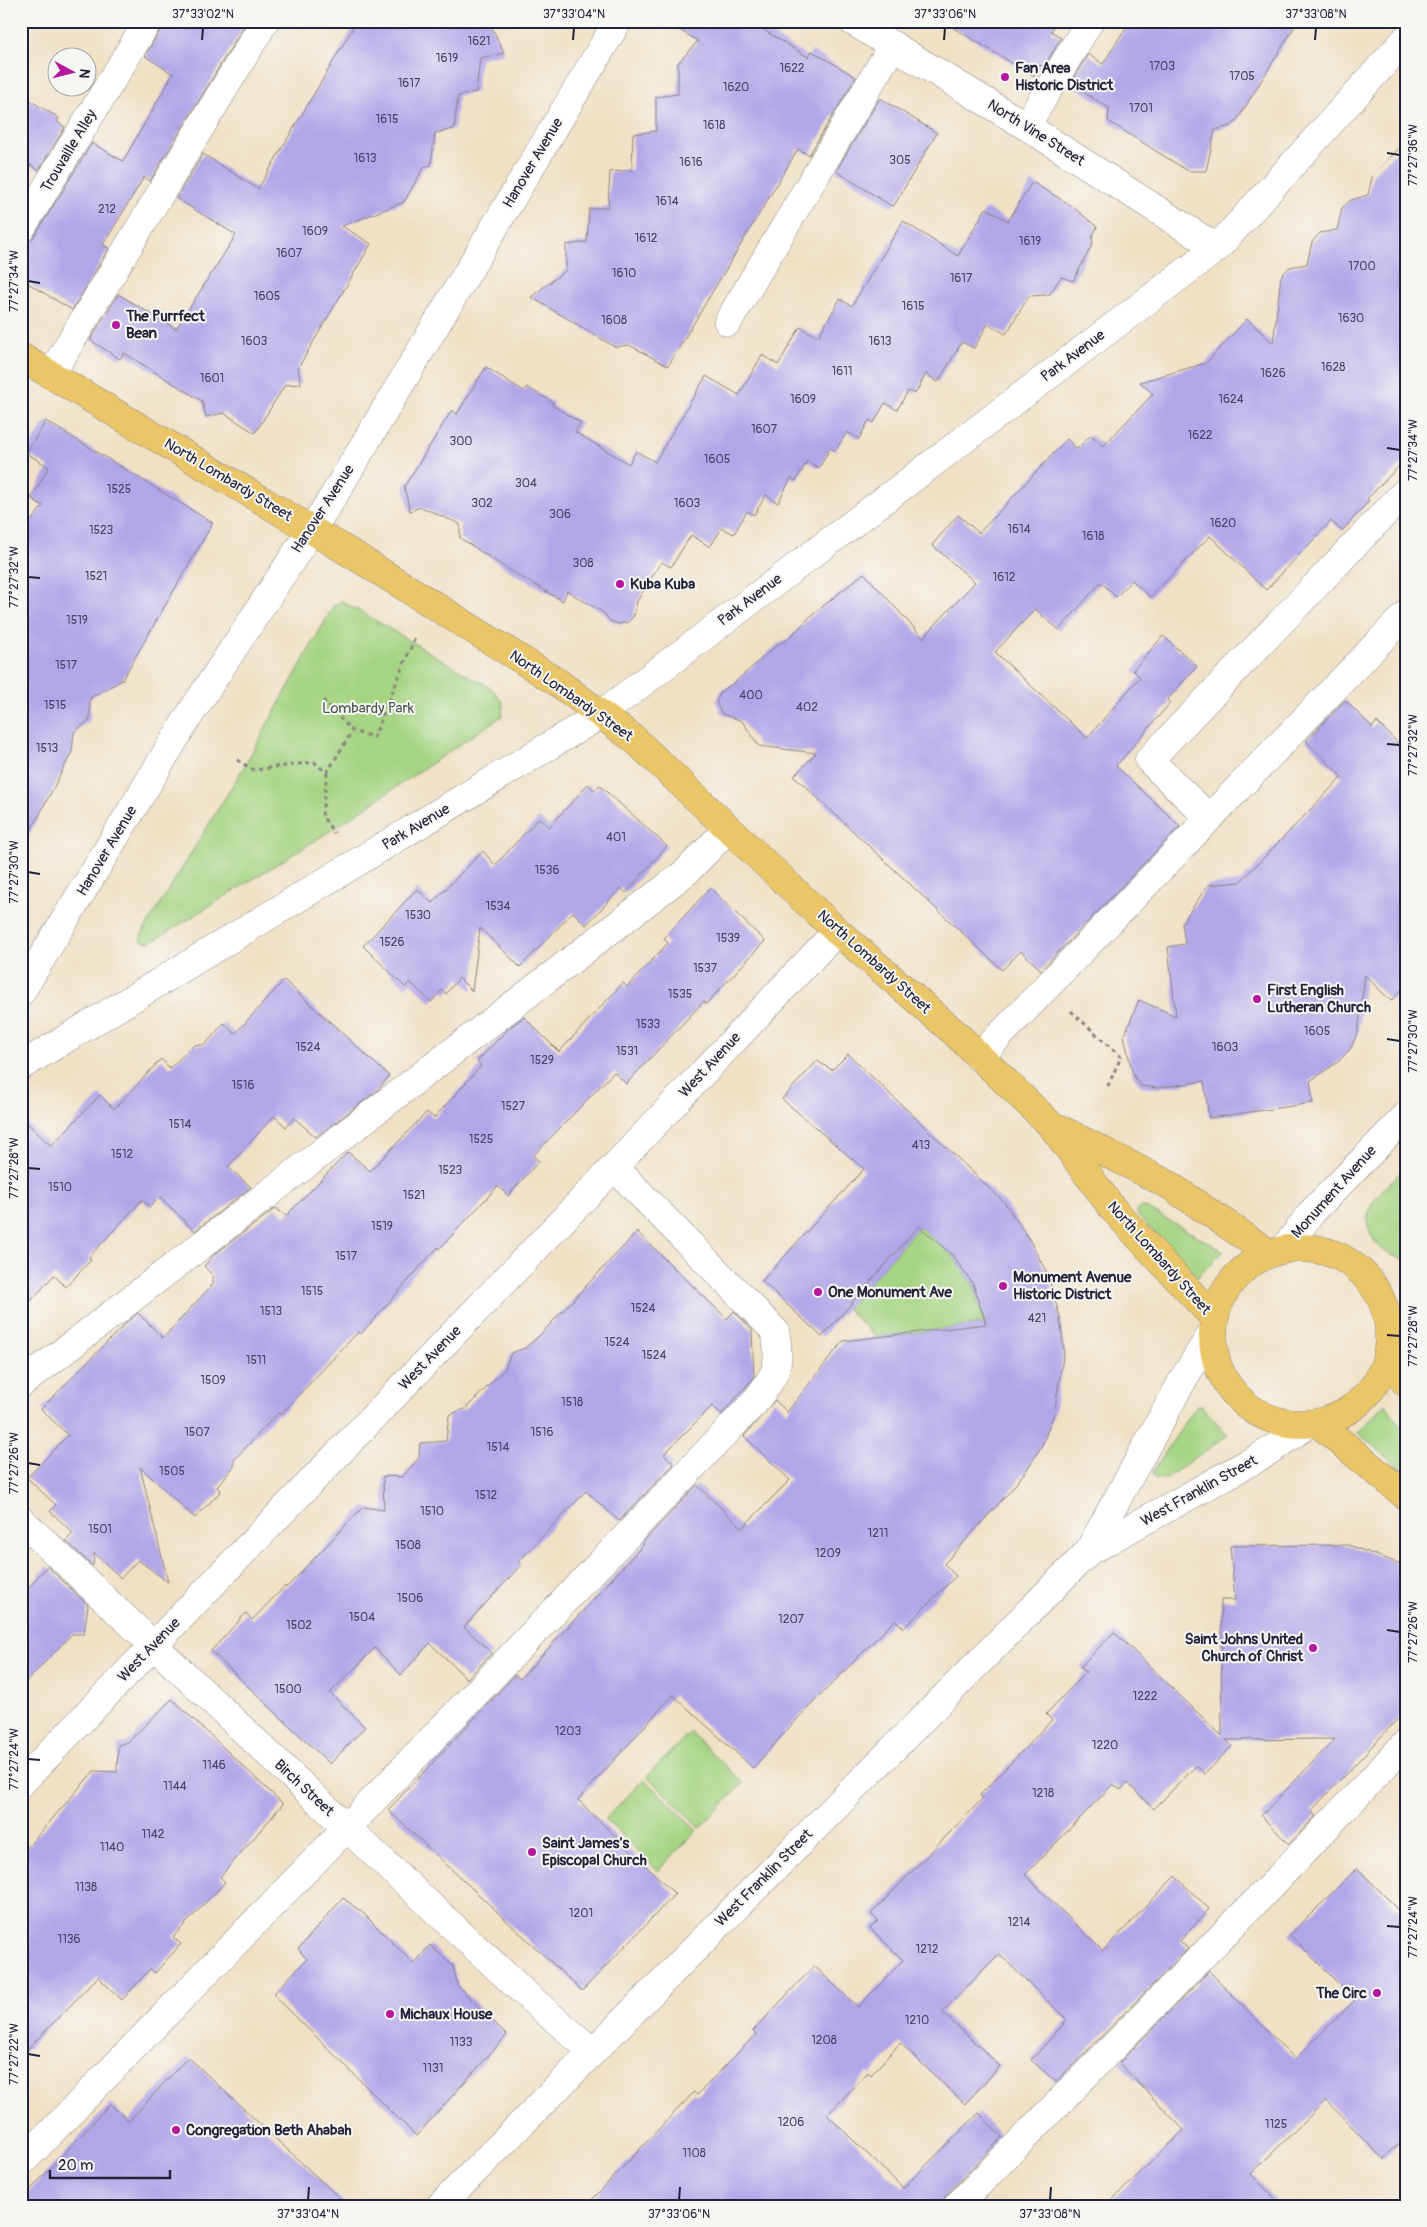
<svg xmlns="http://www.w3.org/2000/svg" width="1427" height="2227" font-family="Pangolin,sans-serif">
<style>
.green{fill:#a5d482;stroke:#647b5e}
.building{fill:#b1a6e8}
.lines{fill:none;stroke-linecap:round;stroke-linejoin:round}
.minor-casing{stroke:#898280;stroke-width:29}
.major-casing{stroke:#898280;stroke-width:29}
.path{stroke:#898280;stroke-width:3;stroke-dasharray:4 4;stroke-linecap:butt}
.minor{stroke:#fff;stroke-width:28}
.major{stroke:#ebc669;stroke-width:28}
.ticks{fill:none;stroke:#22223b;stroke-width:2}
.poi-dot{fill:#b5179e;stroke:#f6f6f2;stroke-width:2}
.labels{text-anchor:middle;dominant-baseline:central;stroke-width:4;stroke-linejoin:round;paint-order:stroke}
.number-label{font-size:12px;fill:#464366}
.poi-label{font-size:15px;font-weight:bold;fill:#22223b;stroke:#f6f6f2;text-anchor:start}
.street-label{font-size:15px;fill:#22223b;stroke:#f6f6f2}
.park-label{font-size:15px;fill:#495750;stroke:#f6f6f2}
.neatline{fill:none;stroke:#22223b;stroke-width:2}
.ticks-label{font-size:12px;text-anchor:middle;fill:#22223b}
</style>
<rect width="100%" height="100%" fill="#f6f6f2"/>
<filter id="ink" filterUnits="userSpaceOnUse"><feTurbulence type="fractalNoise" baseFrequency=".02" numOctaves="2"/><feDisplacementMap in="SourceGraphic" scale="10" xChannelSelector="R" yChannelSelector="G"/><feConvolveMatrix kernelMatrix="1 2 1 2 8 2 1 2 1" color-interpolation-filters="sRGB"/></filter>
<filter id="wash" filterUnits="userSpaceOnUse"><feTurbulence type="fractalNoise" baseFrequency=".0096" numOctaves="4" result="noise"/><feDisplacementMap in="SourceGraphic" scale="20" xChannelSelector="R" yChannelSelector="G"/><feGaussianBlur stdDeviation="1.12" result="paint"/><feColorMatrix in="noise" values="0 0 0 0 0 0 0 0 0 0 0 0 0 0 0 0 0 1.4 0 .05"/><feComposite in="paint" operator="in"/></filter>
<g filter="url(#wash)">
<rect width="100%" height="100%" fill="#f0e1c5"/>
<!-- green -->
<g class="green">
<path d="M342 601 492 689 503 703 502 716 332 830 158 938C151 941 147 944 140 939L143 932 245 765 334 605Z"/>
<path d="M1406 1167V1260H1405C1376 1252 1355 1227 1376 1198 1384 1187 1396 1177 1406 1167Z"/>
<polygon points="1141,1207 1146,1208 1224,1251 1198,1277 1138,1216 1137,1211"/>
<polygon points="919,1226 952,1255 973,1284 985,1324 876,1337 847,1309"/>
<polygon points="1386,1404 1406,1436 1406,1473 1358,1433"/>
<polygon points="1197,1405 1201,1406 1228,1435 1165,1479 1155,1478 1153,1473 1155,1468"/>
<polygon points="690,1732 743,1783 700,1828 647,1776"/>
<polygon points="644,1779 697,1830 658,1871 605,1819"/>
</g>
<g id="blocks">
<!-- building -->
<g class="building">
<polygon points="164,21 247,21 150,181 144,177 103,245 109,248 72,310 21,279 21,251 26,243 34,237 92,143 123,161 173,74 145,56 161,29"/>
<polygon points="357,21 489,21 504,53 480,58 476,92 458,96 454,129 435,133 431,165 424,167 404,202 342,226 371,244 298,368 301,384 285,385 255,433 224,413 206,417 202,401 124,353 120,359 90,340 118,294 176,329 236,235 176,198 203,154 258,189"/>
<polygon points="664,21 749,21 808,57 812,51 856,77 809,155 798,149 668,366 629,345 615,347 531,297 566,270 566,245 587,242 589,209 608,207 610,172 632,170 633,134 656,131 656,97 678,94 678,63 698,41"/>
<polygon points="942,21 1057,21 1051,31 1061,38 1044,67 1040,65 1034,76"/>
<polygon points="1130,21 1298,21 1236,122 1231,126 1215,130 1206,171 1188,171 1108,121 1109,108 1070,84 1088,54 1103,64"/>
<polygon points="21,95 59,118 57,122 65,127 39,170 30,165 21,180"/>
<polygon points="880,98 937,133 893,207 836,171"/>
<polygon points="1406,142 1406,459 1367,499 1369,501 1342,531 1331,521 1266,590 1210,536 1150,597 1132,580 1116,597 1101,582 1059,630 1035,609 995,652 1087,738 1140,677 1133,670 1163,636 1197,666 1167,700 1170,703 1116,766 1180,826 1041,970 1021,951 1002,970 794,776 816,753 759,746 742,721 722,714 716,702 721,691 734,683 778,644 787,640 811,616 864,573 923,638 975,582 932,545 958,515 979,533 1067,439 1077,449 1091,435 1103,446 1153,394 1140,382 1206,363 1247,319 1273,343 1281,276 1290,267 1307,264 1312,242 1320,233 1337,230 1342,208 1351,200 1368,195 1373,174"/>
<polygon points="1032,182 1072,206 1097,227 1092,238 1093,243 1073,281 1061,277 1049,295 1029,296 1006,334 988,324 974,348 962,342 938,382 926,374 915,394 908,391 897,410 885,403 874,423 869,420 859,439 847,432 835,451 830,448 819,468 807,461 796,481 791,478 778,503 766,495 754,515 747,511 734,534 722,528 710,547 691,535 671,567 661,562 637,601 634,616 628,622 619,624 610,621 604,613 567,591 563,601 509,570 460,538 460,524 421,507 410,511 404,487 452,410 457,414 486,367 524,391 527,387 554,403 552,405 581,423 575,432 629,464 636,451 655,462 706,376 739,395 762,355 778,365 800,327 818,337 840,299 852,306 903,221 958,256 986,208 1008,221"/>
<polygon points="46,421 213,523 122,680 90,698 90,720 74,732 72,752 21,850 21,533 43,506 31,498 49,467 26,453"/>
<polygon points="1345,700 1372,727 1377,722 1406,751 1406,985 1391,1001 1365,975 1358,1032 1351,1048 1339,1061 1310,1081 1313,1103 1209,1118 1204,1081 1157,1088 1141,1086 1133,1075 1124,1036 1139,1000 1176,1016 1168,947 1185,944 1182,923 1208,885 1240,882 1342,777 1306,741"/>
<polygon points="588,784 595,791 599,785 667,846 626,893 621,888 586,925 573,912 520,967 480,928 472,991 459,978 446,994 442,990 431,1002 410,982 405,987 363,946 417,889 432,903 483,851 495,865 539,818 549,827"/>
<polygon points="710,888 765,941 706,1004 704,1001 626,1084 614,1072 533,1156 539,1161 508,1196 498,1186 439,1249 438,1247 361,1334 358,1332 280,1415 278,1413 234,1460 234,1466 217,1487 221,1491 195,1518 140,1467 168,1582 138,1560 121,1578 94,1553 93,1566 66,1541 73,1533 50,1511 56,1505 27,1478 68,1435 41,1409 125,1324 138,1313 163,1338 214,1283 211,1280 214,1277 204,1266 215,1254 276,1208 286,1216 348,1152 370,1171 427,1112 434,1118 481,1066 477,1061 510,1027 524,1017 559,1052 623,983 627,987 668,943 664,938"/>
<polygon points="284,980 389,1076 378,1090 316,1137 294,1118 286,1127 274,1116 228,1167 251,1187 195,1231 160,1197 150,1207 142,1200 89,1257 91,1260 66,1287 54,1275 21,1312 21,1117 51,1146 100,1095 114,1109 161,1059 170,1068 194,1045 205,1045 224,1023 235,1034"/>
<polygon points="848,1054 1005,1203 1029,1239 1047,1273 1060,1317 1064,1351 1054,1414 1042,1445 1028,1468 1011,1490 944,1564 956,1576 904,1628 895,1620 800,1716 753,1768 673,1695 578,1800 675,1894 582,1991 388,1810 515,1675 520,1679 546,1651 644,1544 642,1543 697,1485 742,1528 790,1480 744,1436 775,1400 787,1412 843,1341 986,1324 973,1284 952,1255 919,1226 822,1337 762,1281 864,1169 782,1099 817,1061 832,1070"/>
<polygon points="637,1232 727,1319 734,1311 752,1330 754,1377 722,1414 712,1406 664,1454 674,1464 619,1521 586,1491 518,1562 521,1565 464,1627 492,1653 467,1679 430,1643 401,1675 375,1648 330,1693 365,1727 330,1764 211,1651 246,1613 252,1620 285,1586 286,1588 363,1507 384,1510 383,1476 402,1477 419,1458 420,1443 446,1441 449,1415 465,1409 505,1369 511,1353 525,1348 538,1337"/>
<polygon points="1348,1545 1406,1566 1406,1710 1311,1811 1316,1816 1289,1844 1261,1816 1335,1739 1226,1740 1232,1746 1205,1774 1196,1766 1154,1809 1127,1783 1121,1790 1113,1784 1025,1875 1103,1951 1175,1876 1209,1909 1180,1941 1188,1949 1056,2082 1031,2060 1067,2020 999,1954 942,2012 1000,2066 965,2104 900,2043 871,2075 868,2072 827,2115 903,2188 979,2113 1002,2137 946,2195 942,2206 586,2206 694,2092 697,2095 756,2034 753,2031 814,1966 858,2007 903,1960 870,1928 878,1921 871,1914 983,1798 980,1795 1052,1720 1046,1714 1086,1672 1080,1667 1114,1632 1222,1736 1221,1600 1235,1600 1230,1546"/>
<polygon points="47,1566 88,1605 84,1634 72,1634 21,1687 21,1597"/>
<polygon points="172,1699 283,1804 220,1877 225,1882 173,1937 181,1944 155,1973 150,1969 122,2000 98,1977 21,2056 21,1867 26,1862 25,1850 94,1771 117,1772 118,1745 128,1742"/>
<polygon points="1357,1868 1406,1917 1406,2137 1383,2159 1326,2100 1251,2174 1282,2206 1106,2206 1184,2130 1119,2063 1209,1971 1295,2059 1355,2000 1290,1935"/>
<polygon points="343,1898 363,1913 414,1964 430,1945 453,1966 458,1986 507,2035 416,2136 273,1994 307,1959 298,1949"/>
<polygon points="188,2057 348,2206 21,2206 21,2200 110,2104 129,2121"/>
</g>
</g>
</g>
<g filter="url(#ink)">
<use href="#blocks" fill-opacity="0" stroke="#898280" stroke-width="1"/>
<g class="lines">
<defs>
<g id="minor">
<polyline points="852,21 1026,126 1217,248"/>
<polyline points="1026,126 1090,21"/>
<polyline points="21,229 148,21"/>
<polyline points="728,322 893,45"/>
<polyline points="51,374 265,21"/>
<polyline points="1209,818 1149,760 1406,491"/>
<polyline points="21,992 187,719 331,500 618,21"/>
<polyline points="979,1057 1406,614"/>
<polyline points="21,1066 600,715 1217,248 1406,39"/>
<polyline points="1284,1249 1312,1212 1406,1116"/>
<polyline points="1389,1341 1406,1326"/>
<polyline points="21,1384 686,872 728,829"/>
<polyline points="21,1520 347,1828 531,1999 592,2051"/>
<polyline points="1088,1552 1185,1376 1212,1333"/>
<polyline points="21,1783 614,1167 837,931"/>
<path d="M21 2163 334 1841 754 1403C776 1374 782 1367 775 1331L614 1167"/>
<polyline points="440,2206 1088,1552 1263,1455 1306,1426"/>
<polyline points="957,2206 1268,1889 1406,1743"/>
</g>
<g id="major">
<polyline points="21,357 352,554 557,682 634,739 837,931 956,1034 1051,1125 1113,1209 1214,1318"/>
<polyline points="1058,1128 1169,1185 1269,1253"/>
<circle cx="1301" cy="1336" r="88"/>
<polyline points="1387,1358 1406,1383"/>
<polyline points="1319,1424 1406,1496"/>
</g>
</defs>
<!-- minor casing -->
<use href="#minor" class="minor-casing"/>
<!-- major casing -->
<use href="#major" class="major-casing"/>
<!-- path -->
<g class="path">
<polyline points="323,700 352,731 374,737 415,637"/>
<polyline points="237,760 254,770 314,762 327,773 322,816 334,833"/>
<polyline points="327,773 352,731"/>
<polyline points="1071,1011 1121,1057 1106,1090"/>
</g>
<!-- minor -->
<use href="#minor" class="minor"/>
<!-- major -->
<use href="#major" class="major"/>
</g>
</g>
<!-- ticks -->
<path class="ticks" d="M202 40 203 28M573 40 574 28M944 40 945 28M1315 40 1316 28M1387 153 1400 155M28 281 40 283M1387 448 1400 450M28 577 40 578M1387 744 1400 745M28 872 40 874M1387 1039 1400 1041M28 1168 40 1169M1387 1335 1400 1336M28 1463 40 1465M1387 1630 1400 1632M28 1759 40 1760M1387 1926 1400 1927M28 2054 40 2056M308 2200 309 2187M679 2200 680 2187M1050 2200 1051 2187"/>
<!-- markers -->
<g class="poi-dot">
<circle cx="1005" cy="77" r="5"/>
<circle cx="116" cy="325" r="5"/>
<circle cx="620" cy="584" r="5"/>
<circle cx="1257" cy="999" r="5"/>
<circle cx="1003" cy="1286" r="5"/>
<circle cx="818" cy="1292" r="5"/>
<circle cx="1313" cy="1648" r="5"/>
<circle cx="532" cy="1852" r="5"/>
<circle cx="1377" cy="1993" r="5"/>
<circle cx="390" cy="2014" r="5"/>
<circle cx="176" cy="2130" r="5"/>
</g>
<g class="labels">
<!-- number labels -->
<g class="number-label">
<text x="479" y="41">1621</text>
<text x="447" y="58">1619</text>
<text x="1162" y="66">1703</text>
<text x="792" y="68">1622</text>
<text x="1242" y="76">1705</text>
<text x="409" y="83">1617</text>
<text x="736" y="87">1620</text>
<text x="1141" y="108">1701</text>
<text x="387" y="119">1615</text>
<text x="714" y="125">1618</text>
<text x="365" y="158">1613</text>
<text x="900" y="160">305</text>
<text x="691" y="162">1616</text>
<text x="667" y="201">1614</text>
<text x="107" y="209">212</text>
<text x="315" y="231">1609</text>
<text x="646" y="238">1612</text>
<text x="1030" y="241">1619</text>
<text x="289" y="253">1607</text>
<text x="1362" y="266">1700</text>
<text x="624" y="273">1610</text>
<text x="961" y="278">1617</text>
<text x="267" y="296">1605</text>
<text x="913" y="306">1615</text>
<text x="1351" y="318">1630</text>
<text x="614" y="320">1608</text>
<text x="254" y="341">1603</text>
<text x="880" y="341">1613</text>
<text x="1333" y="367">1628</text>
<text x="842" y="371">1611</text>
<text x="1273" y="373">1626</text>
<text x="212" y="378">1601</text>
<text x="803" y="399">1609</text>
<text x="1231" y="399">1624</text>
<text x="764" y="429">1607</text>
<text x="1200" y="435">1622</text>
<text x="461" y="441">300</text>
<text x="717" y="459">1605</text>
<text x="526" y="483">304</text>
<text x="119" y="489">1525</text>
<text x="482" y="503">302</text>
<text x="687" y="503">1603</text>
<text x="560" y="514">306</text>
<text x="1223" y="523">1620</text>
<text x="1019" y="529">1614</text>
<text x="101" y="530">1523</text>
<text x="1093" y="536">1618</text>
<text x="583" y="563">308</text>
<text x="96" y="576">1521</text>
<text x="1004" y="577">1612</text>
<text x="77" y="620">1519</text>
<text x="66" y="665">1517</text>
<text x="751" y="695">400</text>
<text x="55" y="705">1515</text>
<text x="807" y="707">402</text>
<text x="47" y="748">1513</text>
<text x="616" y="837">401</text>
<text x="547" y="870">1536</text>
<text x="498" y="906">1534</text>
<text x="418" y="915">1530</text>
<text x="728" y="938">1539</text>
<text x="392" y="942">1526</text>
<text x="705" y="968">1537</text>
<text x="680" y="994">1535</text>
<text x="648" y="1024">1533</text>
<text x="1317" y="1031">1605</text>
<text x="308" y="1047">1524</text>
<text x="1225" y="1047">1603</text>
<text x="627" y="1051">1531</text>
<text x="542" y="1060">1529</text>
<text x="243" y="1085">1516</text>
<text x="513" y="1106">1527</text>
<text x="180" y="1124">1514</text>
<text x="481" y="1139">1525</text>
<text x="921" y="1145">413</text>
<text x="122" y="1154">1512</text>
<text x="450" y="1170">1523</text>
<text x="60" y="1187">1510</text>
<text x="414" y="1195">1521</text>
<text x="382" y="1226">1519</text>
<text x="346" y="1256">1517</text>
<text x="312" y="1291">1515</text>
<text x="643" y="1308">1524</text>
<text x="271" y="1311">1513</text>
<text x="1037" y="1318">421</text>
<text x="617" y="1342">1524</text>
<text x="654" y="1355">1524</text>
<text x="256" y="1360">1511</text>
<text x="213" y="1380">1509</text>
<text x="572" y="1402">1518</text>
<text x="197" y="1432">1507</text>
<text x="542" y="1432">1516</text>
<text x="498" y="1447">1514</text>
<text x="172" y="1471">1505</text>
<text x="486" y="1495">1512</text>
<text x="432" y="1511">1510</text>
<text x="100" y="1529">1501</text>
<text x="878" y="1533">1211</text>
<text x="408" y="1545">1508</text>
<text x="828" y="1553">1209</text>
<text x="410" y="1598">1506</text>
<text x="362" y="1617">1504</text>
<text x="791" y="1619">1207</text>
<text x="299" y="1625">1502</text>
<text x="288" y="1689">1500</text>
<text x="1145" y="1696">1222</text>
<text x="568" y="1731">1203</text>
<text x="1105" y="1745">1220</text>
<text x="214" y="1765">1146</text>
<text x="175" y="1786">1144</text>
<text x="1043" y="1793">1218</text>
<text x="153" y="1834">1142</text>
<text x="112" y="1847">1140</text>
<text x="86" y="1887">1138</text>
<text x="581" y="1913">1201</text>
<text x="1019" y="1922">1214</text>
<text x="69" y="1939">1136</text>
<text x="927" y="1949">1212</text>
<text x="917" y="2020">1210</text>
<text x="824" y="2040">1208</text>
<text x="461" y="2042">1133</text>
<text x="433" y="2068">1131</text>
<text x="791" y="2122">1206</text>
<text x="1276" y="2124">1125</text>
<text x="694" y="2153">1108</text>
</g>
<!-- poi labels -->
<g class="poi-label">
<text x="1015" y="68">Fan Area<tspan x="1015" dy="17">Historic District</tspan></text>
<text x="126" y="316">The Purrfect<tspan x="126" dy="17">Bean</tspan></text>
<text x="630" y="584">Kuba Kuba</text>
<text x="1267" y="990">First English<tspan x="1267" dy="17">Lutheran Church</tspan></text>
<text x="1013" y="1277">Monument Avenue<tspan x="1013" dy="17">Historic District</tspan></text>
<text x="828" y="1292">One Monument Ave</text>
<text x="1303" y="1639" text-anchor="end">Saint Johns United<tspan x="1303" dy="17">Church of Christ</tspan></text>
<text x="542" y="1843">Saint James's<tspan x="542" dy="17">Episcopal Church</tspan></text>
<text x="1367" y="1993" text-anchor="end">The Circ</text>
<text x="400" y="2014">Michaux House</text>
<text x="186" y="2130">Congregation Beth Ahabah</text>
</g>
<!-- street labels -->
<g class="street-label">
<text transform="translate(1036 133) rotate(32)">North Vine Street</text>
<text transform="translate(69 151) rotate(-59)">Trouvaille Alley</text>
<text transform="translate(533 163) rotate(-59)">Hanover Avenue</text>
<text transform="translate(1073 356) rotate(-37)">Park Avenue</text>
<text transform="translate(228 480) rotate(31)">North Lombardy Street</text>
<text transform="translate(323 509) rotate(-57)">Hanover Avenue</text>
<text transform="translate(750 600) rotate(-37)">Park Avenue</text>
<text transform="translate(571 696) rotate(35)">North Lombardy Street</text>
<text transform="translate(416 827) rotate(-31)">Park Avenue</text>
<text transform="translate(107 851) rotate(-59)">Hanover Avenue</text>
<text transform="translate(874 962) rotate(42)">North Lombardy Street</text>
<text transform="translate(710 1065) rotate(-47)">West Avenue</text>
<text transform="translate(1334 1192) rotate(-48)">Monument Avenue</text>
<text transform="translate(1159 1258) rotate(48)">North Lombardy Street</text>
<text transform="translate(430 1358) rotate(-46)">West Avenue</text>
<text transform="translate(1199 1491) rotate(-29)">West Franklin Street</text>
<text transform="translate(149 1650) rotate(-46)">West Avenue</text>
<text transform="translate(304 1788) rotate(43)">Birch Street</text>
<text transform="translate(764 1878) rotate(-45)">West Franklin Street</text>
</g>
<!-- park labels -->
<g class="park-label">
<text x="368" y="708">Lombardy Park</text>
</g>
</g>
<!-- margin -->
<rect width="1427" height="2227" fill="none" stroke="#f6f6f2" stroke-width="55"/>
<!-- north arrow -->
<g transform="translate(72 72) rotate(97)"><circle r="24" fill="#f6f6f2" stroke="#a1a1a9"/>
<path d="M0-4L9 19L0 12L-9 19Z" fill="#b5179e"/>
<text y="-8" font-size="14" font-weight="bold" text-anchor="middle" fill="#22223b">N</text>
</g>
<!-- scale -->
<path d="M50 2170v8h120v-8" fill="none" stroke="#22223b" stroke-width="2.5"/>
<text x="58" y="2170" font-size="15" fill="#22223b" stroke="#f6f6f2" stroke-width="4" paint-order="stroke">20 m</text>
<rect x="28" y="28" width="1372" height="2172" class="neatline"/>
<g class="ticks-label">
<text x="203" y="18">37°33'02"N</text>
<text x="574" y="18">37°33'04"N</text>
<text x="945" y="18">37°33'06"N</text>
<text x="1316" y="18">37°33'08"N</text>
<text transform="translate(1413 155) rotate(-90)" y="4">77°27'36"W</text>
<text transform="translate(14 281) rotate(-90)" y="4">77°27'34"W</text>
<text transform="translate(1413 450) rotate(-90)" y="4">77°27'34"W</text>
<text transform="translate(14 577) rotate(-90)" y="4">77°27'32"W</text>
<text transform="translate(1413 745) rotate(-90)" y="4">77°27'32"W</text>
<text transform="translate(14 872) rotate(-90)" y="4">77°27'30"W</text>
<text transform="translate(1413 1041) rotate(-90)" y="4">77°27'30"W</text>
<text transform="translate(14 1168) rotate(-90)" y="4">77°27'28"W</text>
<text transform="translate(1413 1336) rotate(-90)" y="4">77°27'28"W</text>
<text transform="translate(14 1463) rotate(-90)" y="4">77°27'26"W</text>
<text transform="translate(1413 1632) rotate(-90)" y="4">77°27'26"W</text>
<text transform="translate(14 1759) rotate(-90)" y="4">77°27'24"W</text>
<text transform="translate(1413 1927) rotate(-90)" y="4">77°27'24"W</text>
<text transform="translate(14 2054) rotate(-90)" y="4">77°27'22"W</text>
<text x="308" y="2218">37°33'04"N</text>
<text x="679" y="2218">37°33'06"N</text>
<text x="1050" y="2218">37°33'08"N</text>
</g>
</svg>
